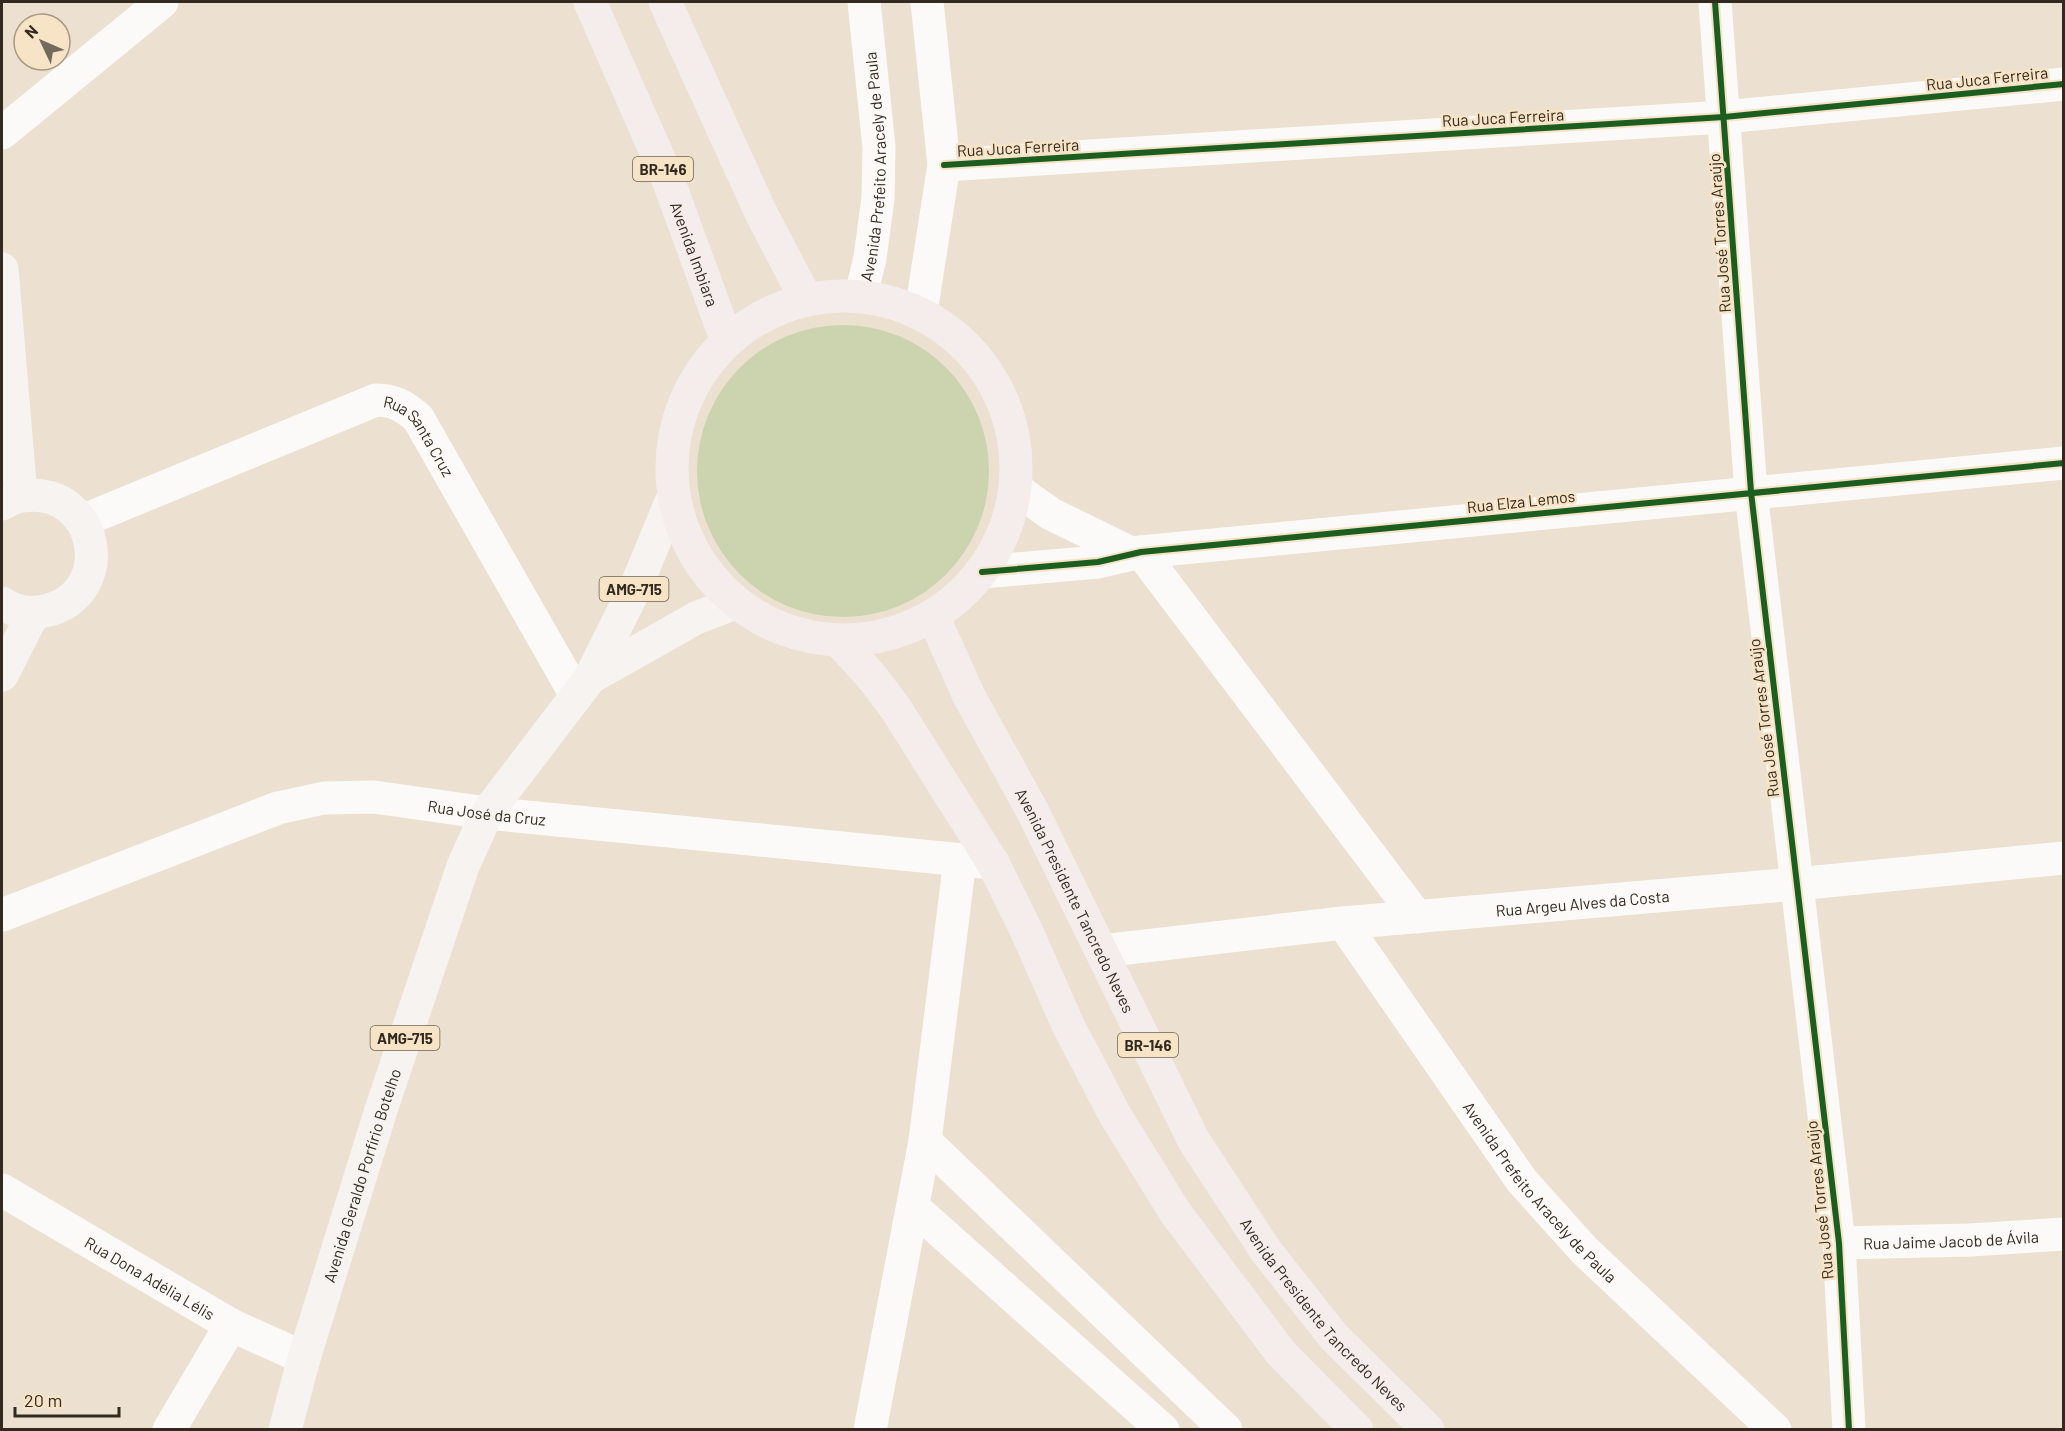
<svg xmlns="http://www.w3.org/2000/svg" width="2065" height="1431" font-family="Barlow,sans-serif">
<style>
.green{fill:#cbd4af}
.lines{fill:none;stroke-linecap:round;stroke-linejoin:round}
.minor{stroke:#fcfaf8;stroke-width:33}
.major{stroke:#f7f3f0;stroke-width:33}
.highway{stroke:#f4edeb;stroke-width:33}
.cycleway-casing{stroke:#f7e3c6;stroke-width:10}
.cycleway{stroke:#1b5e20;stroke-width:6}
.labels{text-anchor:middle;dominant-baseline:central;stroke-width:5;stroke-linejoin:round;paint-order:stroke}
.shield{fill:#f7e3c6;stroke:#6d6251;stroke-width:1.5}
.shield-label{font-size:15px;font-weight:bold;fill:#322a1f}
.street-label{font-size:16px;fill:#322a1f;stroke:#f7e3c6}
</style>
<rect width="100%" height="100%" fill="#ece1d1"/>
<!-- green -->
<circle class="green" cx="843" cy="471" r="146"/>
<g class="lines">
<!-- minor -->
<g class="minor">
<polyline points="1715,2 1751,492 1839,1243 1849,1430"/>
<polyline points="2,133 162,2"/>
<polyline points="944,165 1724,117 2064,84"/>
<path id="s1" d="M861 295 870 258 878 198 879 147 864 2"/>
<polyline points="921,312 944,165 927,2"/>
<polyline points="1016,489 1051,514 1131,553"/>
<path id="s2" d="M82 521 376 400C394 400 404 406 418 418L576 695"/>
<polyline points="1141,552 1417,917"/>
<polyline points="982,572 1098,562 1141,552 2064,463"/>
<path id="s3" d="M2 915 278 808 324 798 374 797 487 813 993 863"/>
<path id="s4" d="M1343 923 1522 1181 1585 1251 1775 1430"/>
<path id="s5" d="M1102 951 1343 923 1796 884 2064 858"/>
<polyline points="925,1141 1226,1430"/>
<path id="s6" d="M2 1190 231 1325 304 1358"/>
<polyline points="913,1207 1163,1430"/>
<path id="s7" d="M1839 1243 1970 1240 2064 1234"/>
<polyline points="169,1430 231,1325"/>
<polyline points="870,1430 925,1141 960,860"/>
</g>
<!-- major -->
<g class="major">
<polyline points="2,269 21,496"/>
<path d="M2 504C8 501 16 496 23 496 99 486 119 594 45 611 30 614 14 612 2 603"/>
<polyline points="2,675 33,614"/>
<polyline points="590,678 696,618 735,603"/>
<path id="s8" d="M285 1430 304 1358 381 1110 463 866 487 813 590 678 637 584 673 497"/>
</g>
<!-- highway -->
<g class="highway">
<path id="s9" d="M590 2 667 177 727 341"/>
<polyline points="665,2 761,213 806,299"/>
<circle cx="844" cy="468" r="172"/>
<path id="s10" d="M933 616 969 696 1033 812 1194 1141 1266 1251 1334 1337 1428 1430"/>
<polyline points="839,641 872,677 896,709 993,863 1027,932 1068,1025 1115,1115 1175,1212 1281,1353 1357,1430"/>
</g>
<defs>
<g id="cycleway">
<polyline points="1715,2 1751,492 1839,1243 1849,1430"/>
<polyline points="944,165 1724,117 2064,84"/>
<polyline points="982,572 1098,562 1141,552 2064,463"/>
</g>
</defs>
<!-- cycleway casing -->
<use href="#cycleway" class="cycleway-casing"/>
<!-- cycleway -->
<use href="#cycleway" class="cycleway"/>
</g>
<g class="labels">
<!-- shield labels -->
<g class="shield">
<rect x="633" y="157" width="60" height="24" rx="4.5"/>
<rect x="599.5" y="577" width="69" height="24" rx="4.5"/>
<rect x="370.5" y="1026" width="69" height="24" rx="4.5"/>
<rect x="1118" y="1033" width="60" height="24" rx="4.5"/>
</g>
<g class="shield-label">
<text x="663" y="169">BR-146</text>
<text x="634" y="589">AMG-715</text>
<text x="405" y="1038">AMG-715</text>
<text x="1148" y="1045">BR-146</text>
</g>
<!-- street labels -->
<g class="street-label">
<text transform="translate(1987 78) rotate(-6)">Rua Juca Ferreira</text>
<text transform="translate(1503 117) rotate(-3)">Rua Juca Ferreira</text>
<text transform="translate(1018 147) rotate(-3)">Rua Juca Ferreira</text>
<text stroke="none"><textPath href="#s1" startOffset="130">Avenida Prefeito Aracely de Paula</textPath></text>
<text transform="translate(1719 233) rotate(-94)">Rua José Torres Araújo</text>
<text stroke="none"><textPath href="#s9" startOffset="273">Avenida Imbiara</textPath></text>
<text stroke="none"><textPath href="#s2" startOffset="378">Rua Santa Cruz</textPath></text>
<text transform="translate(1521 501) rotate(-6)">Rua Elza Lemos</text>
<text transform="translate(1763 718) rotate(-97)">Rua José Torres Araújo</text>
<text stroke="none"><textPath href="#s3" startOffset="507">Rua José da Cruz</textPath></text>
<text stroke="none"><textPath href="#s10" startOffset="318">Avenida Presidente Tancredo Neves</textPath></text>
<text stroke="none"><textPath href="#s5" startOffset="483">Rua Argeu Alves da Costa</textPath></text>
<text stroke="none"><textPath href="#s8" startOffset="266">Avenida Geraldo Porfírio Botelho</textPath></text>
<text stroke="none"><textPath href="#s4" startOffset="334">Avenida Prefeito Aracely de Paula</textPath></text>
<text transform="translate(1819 1200) rotate(-96)">Rua José Torres Araújo</text>
<text stroke="none"><textPath href="#s7" startOffset="112">Rua Jaime Jacob de Ávila</textPath></text>
<text stroke="none"><textPath href="#s6" startOffset="172">Rua Dona Adélia Lélis</textPath></text>
<text stroke="none"><textPath href="#s10" startOffset="804">Avenida Presidente Tancredo Neves</textPath></text>
</g>
</g>
<!-- border -->
<rect width="2065" height="1431" fill="none" stroke="#322a1f" stroke-width="6"/>
<!-- north arrow -->
<g transform="translate(42 42) rotate(314)"><circle r="28" fill="#f7e3c6" stroke="#a89983" stroke-width="1.5"/>
<path d="M0-4.5L10 22L0 15L-10 22Z" fill="#736a5d"/>
<text y="-9" font-size="16" font-weight="bold" text-anchor="middle" fill="#322a1f">N</text>
</g>
<!-- scale -->
<path d="M15 1407v9h104v-9" fill="none" stroke="#322a1f" stroke-width="3"/>
<text x="24" y="1407" font-size="18" fill="#322a1f" stroke="#f7e3c6" stroke-width="4.5" paint-order="stroke">20 m</text>
</svg>
